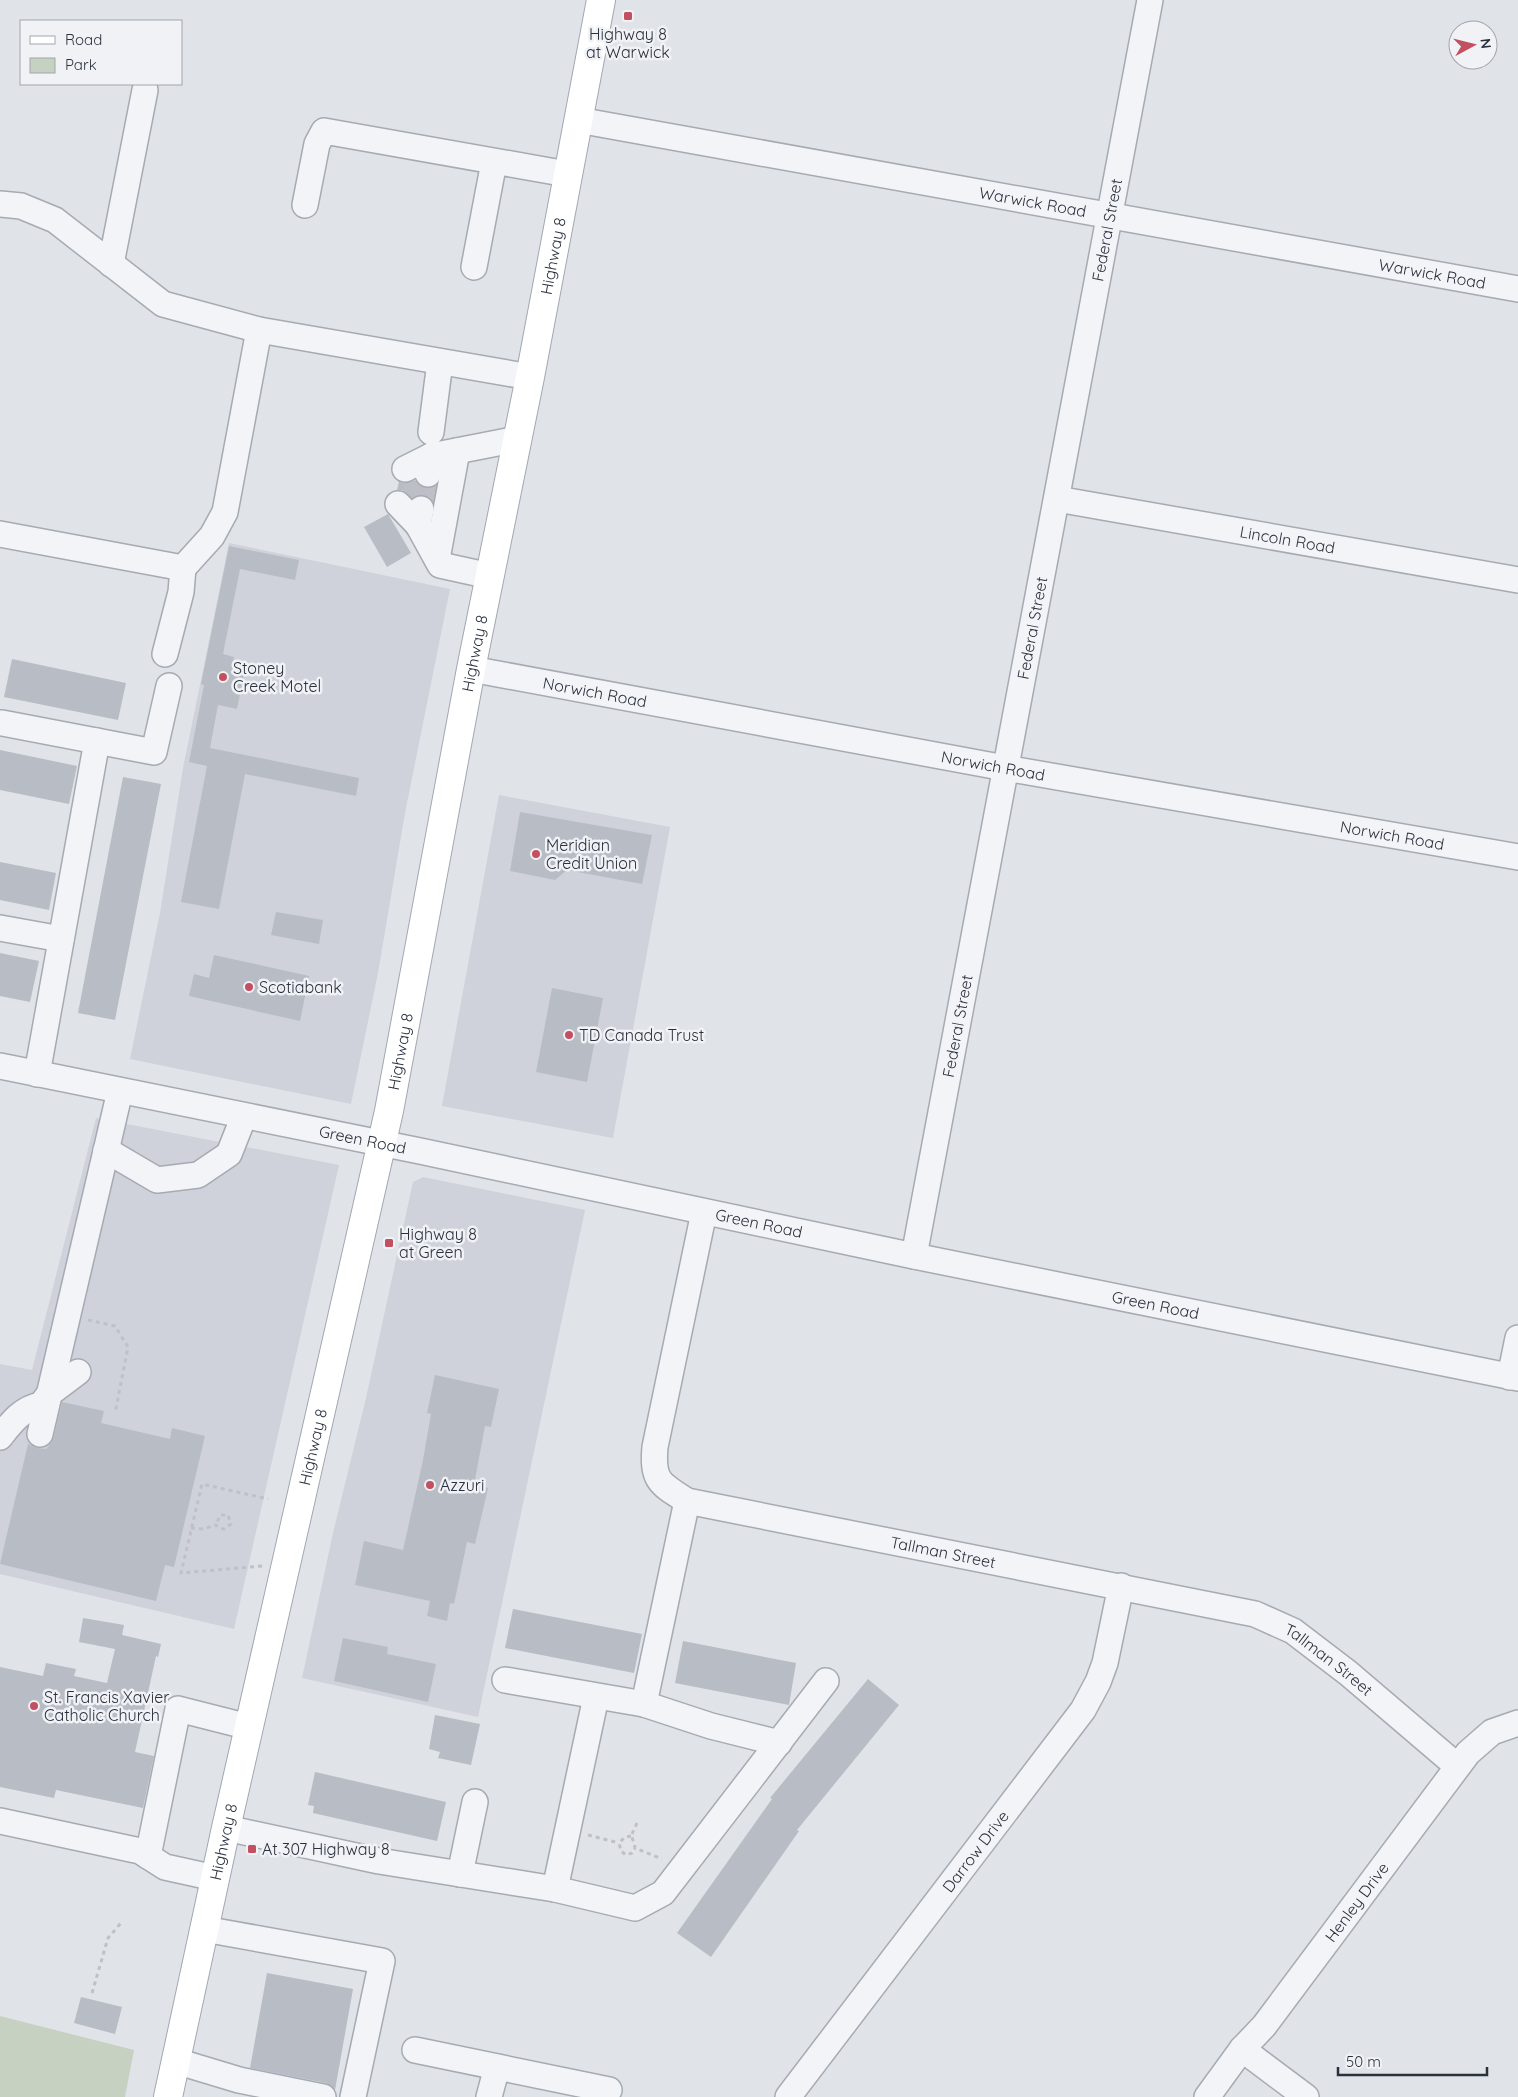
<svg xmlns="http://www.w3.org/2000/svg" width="1518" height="2097" font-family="Quicksand,sans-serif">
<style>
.built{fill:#cfd2da}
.green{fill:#c6d1c2}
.building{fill:#b8bcc4}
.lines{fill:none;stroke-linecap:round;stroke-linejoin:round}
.minor-tunnel{stroke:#bcbfc6;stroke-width:25;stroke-dasharray:25 12;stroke-linecap:butt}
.minor-casing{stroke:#a6aab2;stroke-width:28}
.major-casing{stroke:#a1a8b3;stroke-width:30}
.path{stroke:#bfc1c7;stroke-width:3;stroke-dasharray:4 4;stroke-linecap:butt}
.minor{stroke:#f3f4f7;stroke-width:25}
.major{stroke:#fff;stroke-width:28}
.poi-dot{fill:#c35060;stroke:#f0f2f6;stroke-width:2}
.labels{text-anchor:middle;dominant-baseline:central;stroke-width:5;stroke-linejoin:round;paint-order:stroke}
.poi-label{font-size:16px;fill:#2a313e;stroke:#f0f2f6;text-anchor:start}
.street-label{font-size:16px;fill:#2a313e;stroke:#f0f2f6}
</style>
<rect width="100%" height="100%" fill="#e0e3e8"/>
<!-- built -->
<g class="built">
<polygon points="229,543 450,589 405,813 378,973 351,1104 130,1059 160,913 183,768"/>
<polygon points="499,795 670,827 613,1138 442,1106"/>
<polygon points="96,1118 339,1165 234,1629 0,1574 0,1364 32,1370"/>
<polygon points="423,1177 585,1210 478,1717 302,1678 333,1533 366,1398 413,1182"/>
</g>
<!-- green -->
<polygon class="green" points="0,2016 134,2050 125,2097 0,2097"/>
<!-- building -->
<g class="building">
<polygon points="415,480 419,485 425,488 436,485 433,502 424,495 417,495 412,498 402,490 397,490 399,482 405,483"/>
<polygon points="388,514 411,553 387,567 364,527"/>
<polygon points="229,546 299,560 295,580 240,569 223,654 234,657 232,667 245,669 237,709 218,705 210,748 359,778 356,796 245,774 219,909 181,902 207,766 189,762 204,685 201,684"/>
<polygon points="12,659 126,683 118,720 4,697"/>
<polygon points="0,750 77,766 69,804 0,790"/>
<polygon points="123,777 161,784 115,1020 78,1013"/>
<polygon points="520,812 652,835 642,884 567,870 555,880 510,871"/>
<polygon points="0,862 56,873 49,910 0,900"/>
<polygon points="276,912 323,920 319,944 271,935"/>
<polygon points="0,953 39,961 30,1002 0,996"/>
<polygon points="214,955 309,976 300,1021 189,996 194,974 209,978"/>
<polygon points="552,988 603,998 587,1082 536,1072"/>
<polygon points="435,1375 499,1389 491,1427 485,1426 474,1485 488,1488 475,1544 467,1542 454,1604 450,1603 447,1621 427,1616 430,1601 355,1585 364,1541 403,1550 423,1460 431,1414 427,1413"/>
<polygon points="62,1402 104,1411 101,1423 170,1439 172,1428 205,1436 174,1567 165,1565 156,1601 0,1564 28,1444 37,1448 46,1449 51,1443 54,1437"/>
<polygon points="513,1609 642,1634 634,1673 505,1648"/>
<polygon points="83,1618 124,1625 122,1635 161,1644 158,1657 156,1656 135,1752 154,1756 143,1808 56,1790 54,1798 0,1787 0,1667 43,1676 46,1663 76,1669 74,1676 107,1683 115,1649 79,1642"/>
<polygon points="343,1638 388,1647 387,1654 436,1664 428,1702 334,1681"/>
<polygon points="683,1641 796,1663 789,1705 675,1683"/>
<polygon points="868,1679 899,1705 797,1830 799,1831 711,1957 677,1933 772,1799 770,1798"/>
<polygon points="435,1715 480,1724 471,1765 438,1758 440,1752 429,1749"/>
<polygon points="315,1772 446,1802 437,1841 313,1813 314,1806 308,1805"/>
<polygon points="267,1973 353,1989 335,2090 326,2083 250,2068"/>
<polygon points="81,1997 122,2007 115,2034 74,2023"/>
</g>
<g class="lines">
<!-- minor-tunnel -->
<g class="minor-tunnel">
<polyline points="413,507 419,472"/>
<polyline points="430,510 437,475"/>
</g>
<defs>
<g id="minor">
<path id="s1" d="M578 120 1518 289"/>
<polyline points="0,204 21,206 55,220 163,304 259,330 530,377"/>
<polyline points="305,205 317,144 324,131 567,174"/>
<polyline points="111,264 145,90"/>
<polyline points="474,267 494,162"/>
<polyline points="431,432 440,362"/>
<polyline points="405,469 431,456"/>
<polyline points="428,474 431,456 518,439"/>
<path id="s2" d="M1057 499 1518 580"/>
<polyline points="398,504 418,525"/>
<polyline points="421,509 418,525 440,565 490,576"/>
<polyline points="0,534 183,568 212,536 225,512 259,330"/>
<polyline points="437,559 457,451"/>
<polyline points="165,654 181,592 183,568"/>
<path id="s3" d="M471 669 1005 768 1518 857"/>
<polyline points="2,723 154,752 169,686"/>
<polyline points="0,928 61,939"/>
<path id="s4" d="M0 1066 420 1151 914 1256 1518 1378"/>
<polyline points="37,1074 97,741"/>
<polyline points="106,1150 157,1180 198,1175 229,1154 244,1116"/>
<path id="s5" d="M704 1212 655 1447C652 1481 660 1484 687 1501L1255 1614 1293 1631 1348 1673 1457 1766"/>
<path id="s6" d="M914 1256 1150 0"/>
<polyline points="1510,1377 1518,1338"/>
<polyline points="40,1434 120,1091"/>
<path d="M0 1437C11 1423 22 1408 41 1405L50 1393 78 1372"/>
<polyline points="505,1680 644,1704 711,1726 779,1743"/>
<polyline points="644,1704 687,1501"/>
<polyline points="0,1821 140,1851 165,1867 215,1878"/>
<polyline points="226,1828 379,1861 555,1889 635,1908 663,1893 826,1681"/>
<polyline points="148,1856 178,1709 249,1727"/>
<polyline points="460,1874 475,1802"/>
<polyline points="555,1889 596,1697"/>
<polyline points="204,1929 382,1961 353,2097"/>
<polyline points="1242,2049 1306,2097"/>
<polyline points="415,2050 609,2090"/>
<polyline points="176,2061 239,2080 323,2097"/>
<polyline points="489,2097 497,2067"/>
<path id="s7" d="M788 2097 1083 1710 1098 1682 1105 1663 1121 1586"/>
<path id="s8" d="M1207 2097 1242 2049 1264 2026 1468 1753 1492 1732 1518 1723"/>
</g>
<g id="major">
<path id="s9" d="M168 2097 226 1828 389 1111 471 669 530 377 601 0"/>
</g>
</defs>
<!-- minor casing -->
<use href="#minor" class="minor-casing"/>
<!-- major casing -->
<use href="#major" class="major-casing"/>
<!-- path -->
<g class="path">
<polyline points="88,1320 115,1326 128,1347 115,1413"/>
<polyline points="191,1528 203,1529 216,1525 219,1528 224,1529 231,1524 228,1515 220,1515 216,1525"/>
<polyline points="262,1566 181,1573 202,1484 268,1499"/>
<polyline points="637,1823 631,1836 634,1842 635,1848 662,1859"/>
<polyline points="588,1835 619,1843"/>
<polyline points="631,1836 625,1837 619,1843 621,1851 626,1855 632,1853 635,1848"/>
<polyline points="92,1993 108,1938 121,1923"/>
</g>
<!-- minor -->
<use href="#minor" class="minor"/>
<!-- major -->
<use href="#major" class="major"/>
</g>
<!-- markers -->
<g class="poi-dot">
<rect x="623" y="11" width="10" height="10" rx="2.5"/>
<circle cx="223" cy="677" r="5"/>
<circle cx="536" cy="854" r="5"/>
<circle cx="249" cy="987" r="5"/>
<circle cx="569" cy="1035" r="5"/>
<rect x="384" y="1238" width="10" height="10" rx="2.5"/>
<circle cx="430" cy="1485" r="5"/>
<circle cx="34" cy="1706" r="5"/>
<rect x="247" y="1844" width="10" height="10" rx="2.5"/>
</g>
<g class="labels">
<!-- poi labels -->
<g class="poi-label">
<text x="628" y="34" text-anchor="middle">Highway 8<tspan x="628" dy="18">at Warwick</tspan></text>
<text x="233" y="668">Stoney<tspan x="233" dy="18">Creek Motel</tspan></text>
<text x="546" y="845">Meridian<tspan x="546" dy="18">Credit Union</tspan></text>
<text x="259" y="987">Scotiabank</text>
<text x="579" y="1035">TD Canada Trust</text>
<text x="399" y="1234">Highway 8<tspan x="399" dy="18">at Green</tspan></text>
<text x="440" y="1485">Azzuri</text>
<text x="44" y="1697">St. Francis Xavier<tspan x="44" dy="18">Catholic Church</tspan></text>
<text x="262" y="1849">At 307 Highway 8</text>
</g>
<!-- street labels -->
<g class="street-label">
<text stroke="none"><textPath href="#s1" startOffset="462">Warwick Road</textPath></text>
<text stroke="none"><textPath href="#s6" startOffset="1044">Federal Street</textPath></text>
<text stroke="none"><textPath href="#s9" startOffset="1881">Highway 8</textPath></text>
<text stroke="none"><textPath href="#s1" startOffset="868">Warwick Road</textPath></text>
<text stroke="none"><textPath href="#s2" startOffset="234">Lincoln Road</textPath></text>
<text stroke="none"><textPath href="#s6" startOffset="639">Federal Street</textPath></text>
<text stroke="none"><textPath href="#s9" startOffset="1476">Highway 8</textPath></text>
<text stroke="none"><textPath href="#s3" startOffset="126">Norwich Road</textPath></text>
<text stroke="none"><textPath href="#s3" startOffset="531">Norwich Road</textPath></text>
<text stroke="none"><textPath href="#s3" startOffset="936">Norwich Road</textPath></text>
<text stroke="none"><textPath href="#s6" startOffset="234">Federal Street</textPath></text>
<text stroke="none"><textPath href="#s9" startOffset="1071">Highway 8</textPath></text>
<text stroke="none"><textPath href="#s4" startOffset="370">Green Road</textPath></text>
<text stroke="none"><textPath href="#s4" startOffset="775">Green Road</textPath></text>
<text stroke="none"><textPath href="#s4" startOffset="1180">Green Road</textPath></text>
<text stroke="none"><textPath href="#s9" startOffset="666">Highway 8</textPath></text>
<text stroke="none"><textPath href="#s5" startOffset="570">Tallman Street</textPath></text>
<text stroke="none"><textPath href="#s5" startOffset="975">Tallman Street</textPath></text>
<text stroke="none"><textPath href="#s9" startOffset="261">Highway 8</textPath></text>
<text stroke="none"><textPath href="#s7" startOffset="309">Darrow Drive</textPath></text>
<text stroke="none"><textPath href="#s8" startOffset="246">Henley Drive</textPath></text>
</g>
</g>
<!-- legend -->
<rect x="20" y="20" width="162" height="65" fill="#f0f2f6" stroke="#a1a5ac"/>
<rect x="30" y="36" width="25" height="8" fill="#ffffff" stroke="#a1a5ac"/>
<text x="65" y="45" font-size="15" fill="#2a313e">Road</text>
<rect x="30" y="58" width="25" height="15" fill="#c6d1c2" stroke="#a1a5ac"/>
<text x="65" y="70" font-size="15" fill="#2a313e">Park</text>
<!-- north arrow -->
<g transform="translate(1473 45) rotate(83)"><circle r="24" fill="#f0f2f6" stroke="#a1a5ac"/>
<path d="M0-4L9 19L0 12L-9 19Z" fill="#c35060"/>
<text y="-8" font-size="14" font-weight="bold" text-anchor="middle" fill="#2a313e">N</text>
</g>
<!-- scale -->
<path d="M1338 2067v8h149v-8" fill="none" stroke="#2a313e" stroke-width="2.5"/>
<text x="1346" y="2067" font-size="15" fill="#2a313e" stroke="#f0f2f6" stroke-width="4" paint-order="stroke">50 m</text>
</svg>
